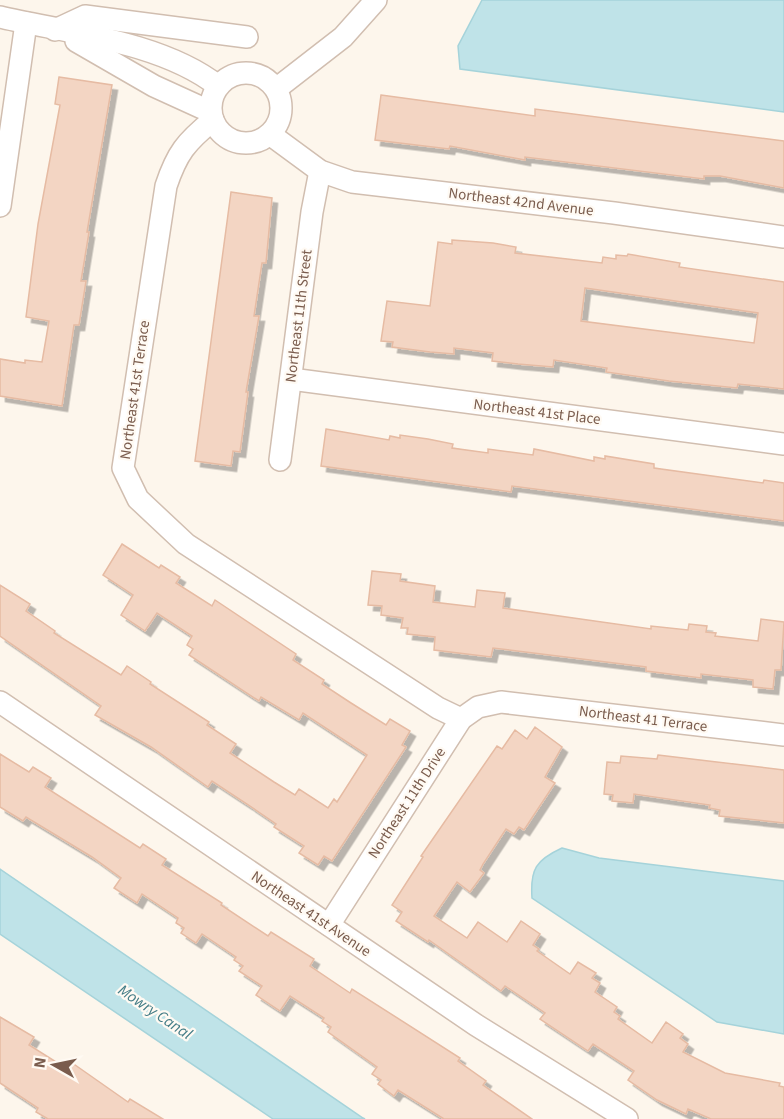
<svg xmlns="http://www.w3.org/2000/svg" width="784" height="1119" font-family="'Source Sans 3',sans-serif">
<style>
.water{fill:#bfe3e8;stroke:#a5d3da;stroke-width:1.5}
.building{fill:#f3d5c3;stroke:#e6bba3;stroke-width:1.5;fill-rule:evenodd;filter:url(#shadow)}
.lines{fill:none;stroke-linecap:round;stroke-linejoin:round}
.minor-casing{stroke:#d1beb0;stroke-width:24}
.minor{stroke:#fff;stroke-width:21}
.labels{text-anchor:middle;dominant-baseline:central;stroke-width:4.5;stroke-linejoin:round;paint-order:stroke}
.street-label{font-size:15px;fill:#7a5c4d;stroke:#fffaf3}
.water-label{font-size:16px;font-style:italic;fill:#437c86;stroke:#fffaf3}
</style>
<defs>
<filter id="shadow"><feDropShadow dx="5.5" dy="5.5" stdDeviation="0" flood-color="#0004"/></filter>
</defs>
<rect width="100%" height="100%" fill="#fdf6ec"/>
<!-- water -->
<g class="water">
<polygon points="482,0 784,0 784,112 460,69 458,46"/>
<path d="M562 848 599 858 784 881V1034L717 1022 532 898C530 869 536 860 562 848Z"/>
<polygon points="0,869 363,1118 365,1119 273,1119 0,934"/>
</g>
<!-- building -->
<g class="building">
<polygon points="59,77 112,85 87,232 89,232 81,281 86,281 79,325 74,325 62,406 0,396 0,359 25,363 25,360 42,362 49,321 26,317 38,224 60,105 55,104"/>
<polygon points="381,95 535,116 535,109 784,141 784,188 720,176 704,176 704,179 525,157 525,160 450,146 449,149 375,140"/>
<polygon points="231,192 272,198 266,263 262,263 254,316 259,316 246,392 248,392 240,452 233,451 231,466 195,461"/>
<path d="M452 240 493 243 516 247 515 253 602 263 603 257 616 259V255L627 256 628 254 680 263 679 267 784 282V389L738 384 737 388 669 381 606 372 607 368 554 360 553 367 518 364 492 361 493 353 454 348V354L430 352 392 347 393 342 381 341 387 301 430 306 438 242 452 244ZM585 288 758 313 754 343 581 321Z"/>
<polygon points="326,429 389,440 390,436 400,438 400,435 428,439 453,444 452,448 488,453 488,449 533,455 534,449 594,461 594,457 605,459 605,456 654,464 654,468 763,483 764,480 784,483 784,521 512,486 511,492 321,466"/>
<polygon points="122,544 159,568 161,565 180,577 176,583 212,606 215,600 296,654 293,660 324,680 322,684 351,703 386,725 390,719 410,731 402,745 406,747 332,861 324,856 318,865 299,853 304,846 274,827 276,824 247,804 212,781 208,787 151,747 95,715 101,706 0,636 0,585 30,604 26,611 55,631 54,633 121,675 127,666 151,682 150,684 209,722 207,725 236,744 230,753 274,782 295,795 299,789 328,808 334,799 337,802 367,755 303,713 299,720 261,697 259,701 189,655 193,649 187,645 192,636 157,613 145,631 121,615 133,595 103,575"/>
<polygon points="372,571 401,574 400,581 435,586 433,602 475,607 477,590 505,593 503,608 651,629 651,626 688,630 689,624 707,626 706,632 716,633 715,636 758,641 761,619 784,622 781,670 775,670 773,689 753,687 753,680 701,674 701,678 646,671 646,667 493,648 491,657 434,650 435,637 407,634 408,628 401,628 403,618 381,615 382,606 368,605"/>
<polygon points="535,727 562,747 545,777 555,783 524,830 519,827 514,834 506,829 483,864 480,870 484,873 470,892 457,882 434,916 467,938 478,922 507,942 521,921 540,934 533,945 539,949 537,951 570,974 578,962 596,973 592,978 600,983 595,992 617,1007 614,1012 620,1016 618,1019 652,1043 666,1022 683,1034 680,1038 688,1044 683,1052 725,1073 780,1083 779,1086 784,1087 784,1119 711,1119 688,1109 686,1114 657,1100 628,1080 634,1071 593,1044 588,1051 540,1019 545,1013 505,986 501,991 429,940 428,942 396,921 402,912 392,905 423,857 421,856 497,746 502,749 515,730 527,739"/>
<polygon points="0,754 29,772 33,767 51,778 45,787 140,848 143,844 166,859 162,865 222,903 221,905 268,936 271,932 314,959 310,966 350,993 352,989 460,1058 458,1061 486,1081 483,1085 532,1119 444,1119 398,1090 394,1096 378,1084 381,1080 372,1074 377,1067 328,1032 331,1027 322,1021 324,1018 290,996 280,1011 256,995 262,986 239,971 243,966 234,960 236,957 202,934 196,943 181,933 184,928 176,923 178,918 142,894 137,903 114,888 121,878 92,857 26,817 23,821 0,807"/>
<polygon points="658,755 784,770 784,823 719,816 720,810 709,808 710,805 634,794 633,803 612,801 613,795 604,794 607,762 620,763 621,756 657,759"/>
<polygon points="0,1017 34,1037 29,1045 64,1067 68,1060 128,1102 130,1099 163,1119 48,1119 36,1112 38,1108 0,1083"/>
</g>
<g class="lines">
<defs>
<g id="minor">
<path d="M0 17C69 33 162 42 218 86"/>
<polyline points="55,30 85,16 247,37"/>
<polyline points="76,41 154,86 211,112"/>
<circle cx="246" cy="108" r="35"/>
<polyline points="276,89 343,37 376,0"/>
<path d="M213 120C186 142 177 153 166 186L123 468 138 499 186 544 438 708 461 719"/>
<polyline points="271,135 320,171 352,182 614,213 784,237"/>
<polyline points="0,206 26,23"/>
<polyline points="291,379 784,444"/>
<polyline points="280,460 312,212 320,171"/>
<polyline points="0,702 476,1025 627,1119"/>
<polyline points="329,925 461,719 478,707 501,702 784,735"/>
</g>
</defs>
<!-- minor casing -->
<use href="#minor" class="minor-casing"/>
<!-- minor -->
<use href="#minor" class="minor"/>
</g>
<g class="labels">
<!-- street labels -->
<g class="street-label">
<text transform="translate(521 202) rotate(7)">Northeast 42nd Avenue</text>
<text transform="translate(299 316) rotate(-83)">Northeast 11th Street</text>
<text transform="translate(135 390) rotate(-82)">Northeast 41st Terrace</text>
<text transform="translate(537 412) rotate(7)">Northeast 41st Place</text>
<text transform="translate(643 719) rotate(7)">Northeast 41 Terrace</text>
<text transform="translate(407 803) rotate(-57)">Northeast 11th Drive</text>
<text transform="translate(311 914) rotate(34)">Northeast 41st Avenue</text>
</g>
<!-- water labels -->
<g class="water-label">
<text transform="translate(155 1012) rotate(34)">Mowry Canal</text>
</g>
</g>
<!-- north arrow -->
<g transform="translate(54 1065) rotate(279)" stroke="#fffaf3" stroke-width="4.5" paint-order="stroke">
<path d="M0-4.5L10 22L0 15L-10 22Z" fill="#7a5c4d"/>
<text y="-9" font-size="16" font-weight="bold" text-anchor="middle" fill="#7a5c4d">N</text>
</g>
</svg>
